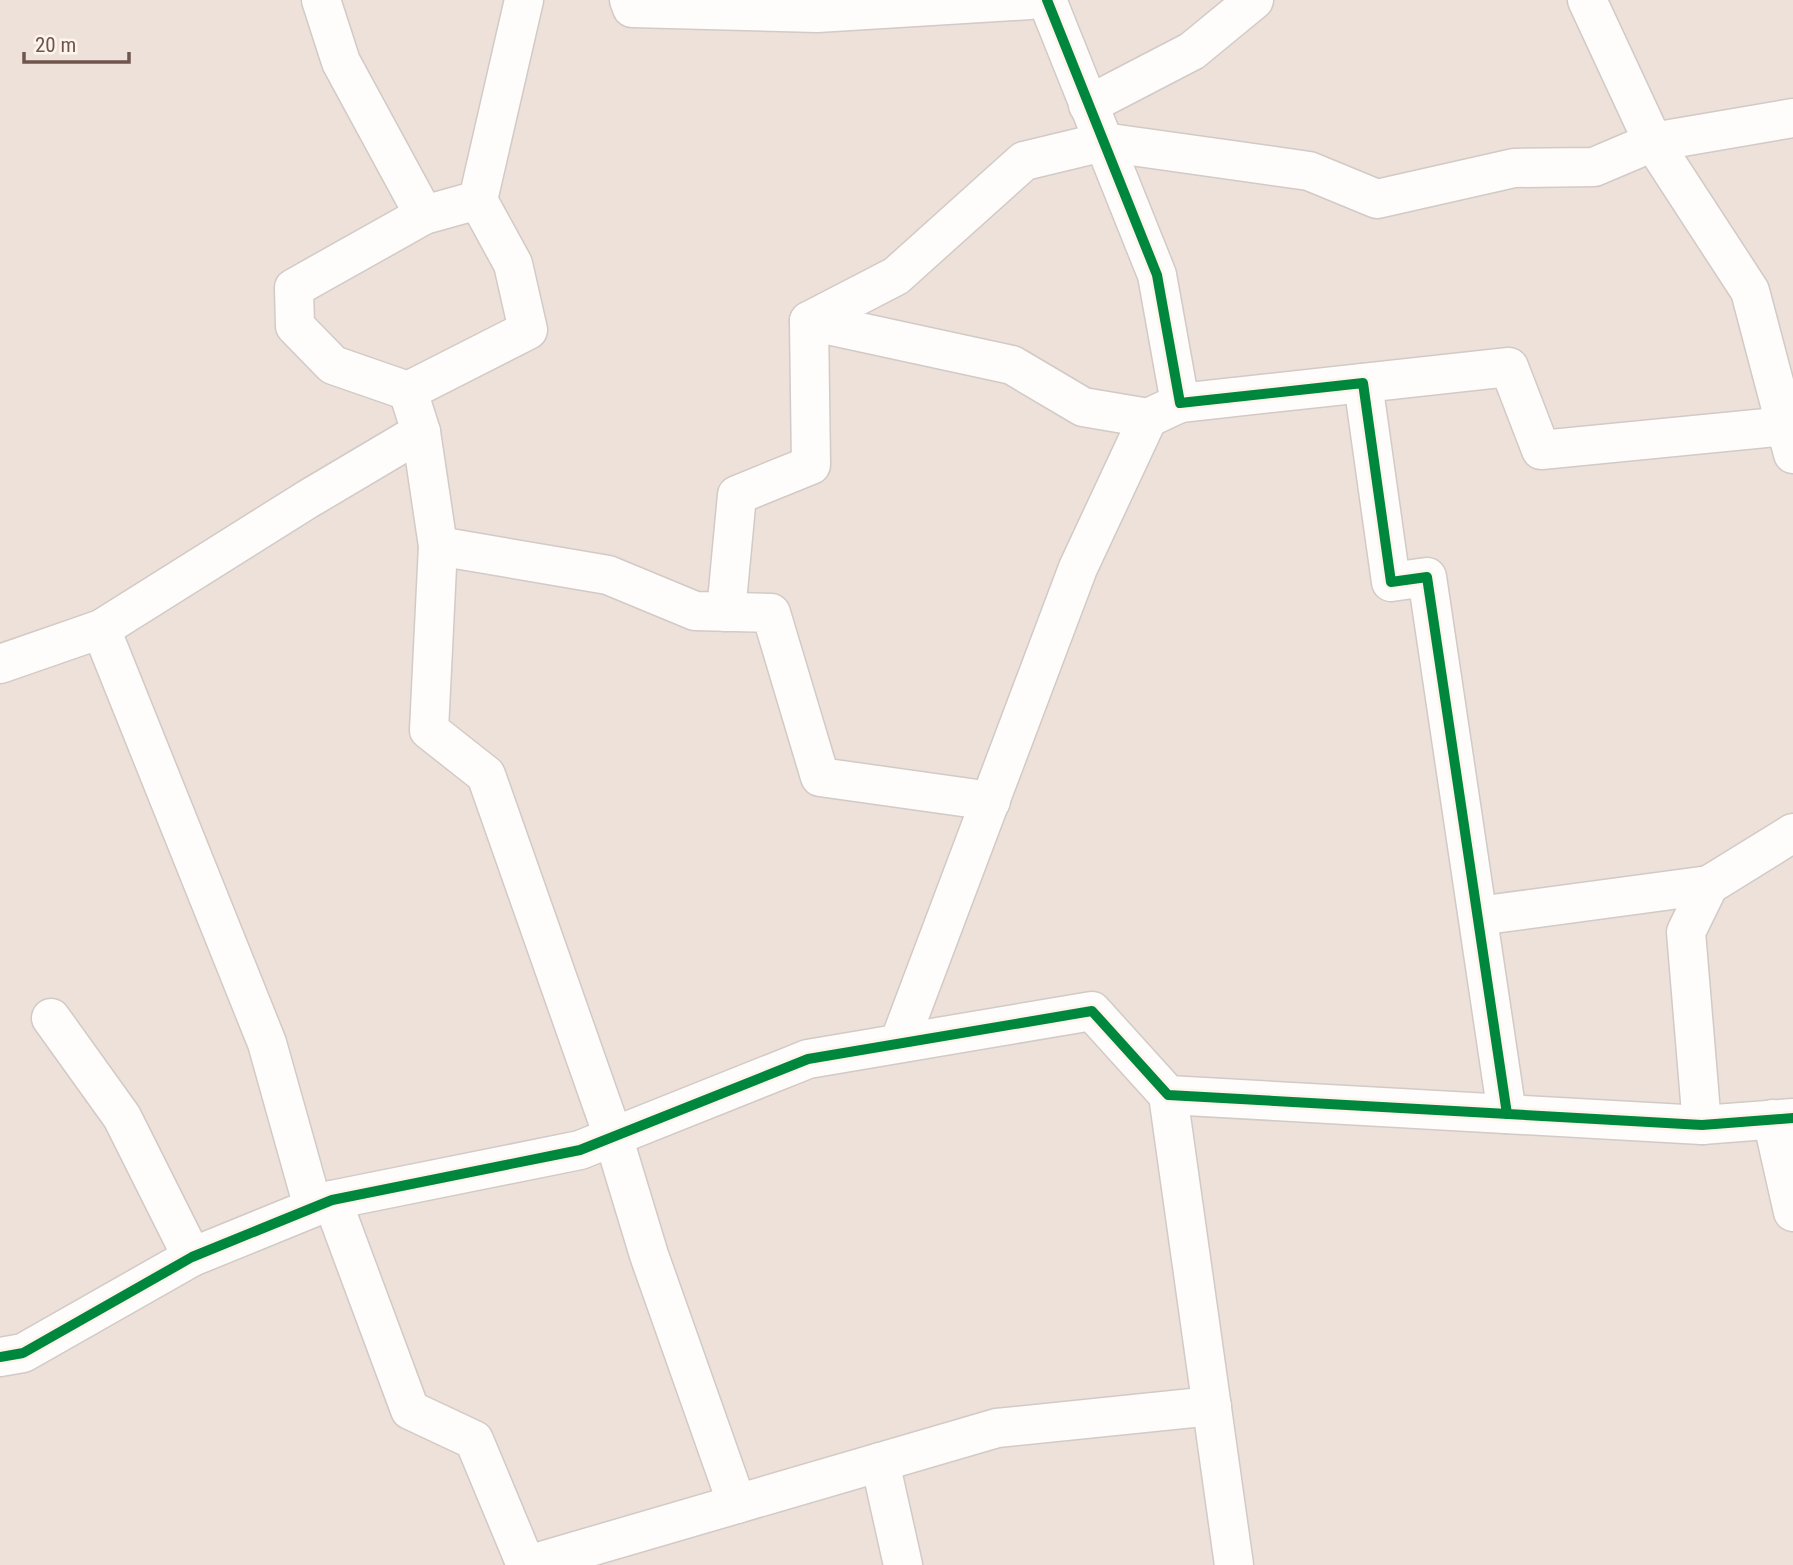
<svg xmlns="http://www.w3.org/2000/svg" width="1793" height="1565" font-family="'Roboto Condensed',sans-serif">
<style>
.residential{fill:#ede1d9}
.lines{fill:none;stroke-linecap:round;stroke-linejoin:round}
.minor-casing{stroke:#d2cac6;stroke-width:41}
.minor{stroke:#fefdfc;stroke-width:38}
.cycleway-casing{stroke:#fdf4ec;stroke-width:15}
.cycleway{stroke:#00873e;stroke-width:10}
</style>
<rect width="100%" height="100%" fill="#f5efea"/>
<!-- residential -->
<rect class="residential" x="0" y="0" width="1793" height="1565"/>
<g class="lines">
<defs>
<g id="minor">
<polyline points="321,0 341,62 424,215"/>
<polyline points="629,0 632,8 817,13 1030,0"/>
<polyline points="1047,0 1157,275 1180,403 1363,383 1391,582 1427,577 1507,1114"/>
<polyline points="1587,0 1653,142 1750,291 1793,454"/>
<polyline points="1088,105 1192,51 1254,0"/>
<polygon points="478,200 513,264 528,330 408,391 333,365 295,326 294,288 424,215"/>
<polyline points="478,200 524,0"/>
<polyline points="809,321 896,276 1024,161 1103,142 1309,171 1377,199 1514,168 1594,167 1653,142 1793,118"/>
<polyline points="1363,383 1509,367 1541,450 1786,426"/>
<polyline points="408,391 421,432 438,546 429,730 486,775 613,1136 649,1255 737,1504"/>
<polyline points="438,546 608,575 695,611 771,613 820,777 991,801"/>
<polyline points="726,612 737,495 811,465 809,321 1012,365 1083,407 1148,418"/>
<polyline points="101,629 267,1043 313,1207"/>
<polyline points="0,664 101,629 308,499 421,432"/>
<polyline points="1478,916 1709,885"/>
<polyline points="51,1018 122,1117 192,1257"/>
<polyline points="899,1043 1078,568 1148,418 1180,403"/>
<polyline points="1168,1095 1234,1565"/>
<polyline points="1772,1119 1793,1212"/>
<polyline points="1702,1125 1686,932 1709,885 1793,833"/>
<polyline points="332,1200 410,1410 474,1440 526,1565"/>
<polyline points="0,1357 23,1353 192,1257 332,1200 580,1150 808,1059 1092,1011 1168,1095 1702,1125 1793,1118"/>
<polyline points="880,1462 903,1565"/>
<polyline points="528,1565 997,1428 1212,1406"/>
</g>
</defs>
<!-- minor casing -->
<use href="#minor" class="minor-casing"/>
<!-- minor -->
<use href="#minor" class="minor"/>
<defs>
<g id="cycleway">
<polyline points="1047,0 1157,275 1180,403 1363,383 1391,582 1427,577 1507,1114"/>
<polyline points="0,1357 23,1353 192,1257 332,1200 580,1150 808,1059 1092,1011 1168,1095 1702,1125 1793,1118"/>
</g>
</defs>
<!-- cycleway casing -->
<use href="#cycleway" class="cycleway-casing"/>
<!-- cycleway -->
<use href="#cycleway" class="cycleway"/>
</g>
<!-- scale -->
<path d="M24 52v10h105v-10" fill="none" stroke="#6f554e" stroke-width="3.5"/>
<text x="35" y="52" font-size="21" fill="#6f554e" stroke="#fdf4ec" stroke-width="5" paint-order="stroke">20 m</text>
</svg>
